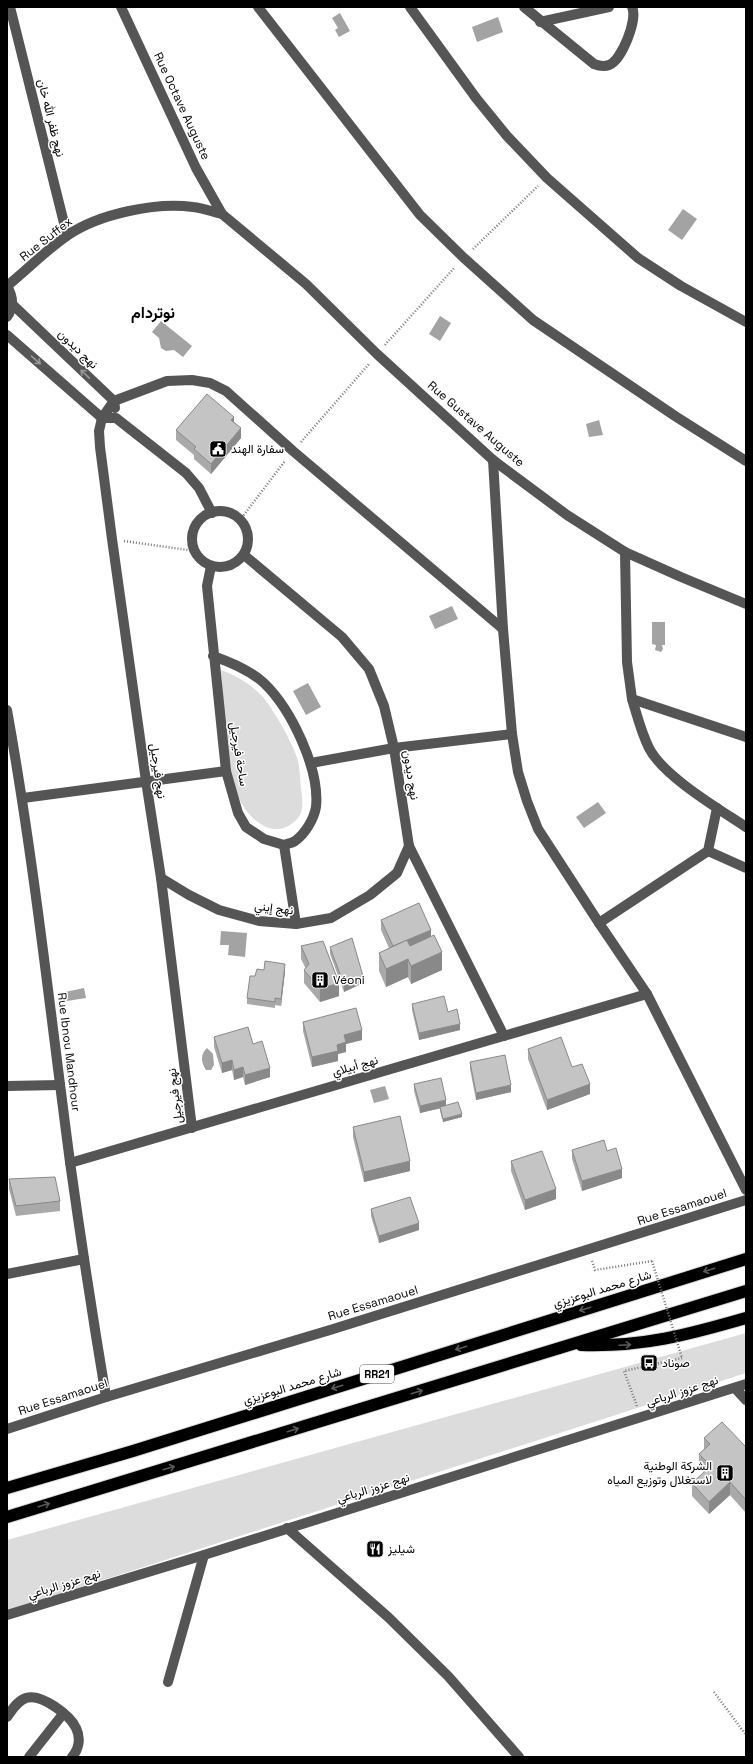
<svg xmlns="http://www.w3.org/2000/svg" width="753" height="1764" font-family="'Space Grotesk',Vazirmatn,sans-serif">
<style>
.green{fill:#dcdcdc}
.water{fill:#a3a3a3}
.lines{fill:none;stroke-linecap:round;stroke-linejoin:round}
.highway-casing{stroke:#dbdbdb;stroke-width:14}
.path{stroke:#777;stroke-width:2.5;stroke-dasharray:1 2;stroke-linecap:butt}
.minor{stroke:#555;stroke-width:10}
.highway{stroke:#000;stroke-width:12}
.path-bridge{stroke:#777;stroke-width:2.5;stroke-dasharray:1 2;stroke-linecap:butt}
.wall{fill:#a9a9a9}
.shaded-wall{fill:#898989}
.building{fill:#c4c4c4;stroke:#898989}
.oneway{stroke:#999}
.oneway2{stroke:#595959}
.labels{text-anchor:middle;dominant-baseline:central;stroke-width:3;stroke-linejoin:round;paint-order:stroke}
.shield{fill:#fff;stroke:#4c4c4c;stroke-width:1}
.shield-label{font-size:11px;font-weight:bold;fill:#000}
.street-label{font-size:12px;fill:#000;stroke:#fff}
.poi-label{font-size:12px;fill:#000;stroke:#fff;text-anchor:start}
.district-label{font-size:16px;font-weight:bold;fill:#000;stroke:#fff}
</style>
<rect width="100%" height="100%" fill="#fff"/>
<!-- green -->
<g class="green">
<path d="M221 670C236 675 252 685 263 697 274 710 294 745 298 761 300 770 300 780 301 788 302 797 304 807 300 815 297 820 291 825 286 827 266 836 245 814 238 796 225 760 224 708 221 670Z"/>
<polygon points="746,1333 746,1373 7,1611 7,1540"/>
</g>
<!-- water -->
<g class="water">
<polygon points="340,13 350,31 339,37 335,30 338,28 332,18"/>
<polygon points="498,17 503,32 477,42 472,27"/>
<polygon points="683,209 697,219 682,240 668,230"/>
<polygon points="440,316 451,323 440,341 429,334"/>
<polygon points="161,321 192,346 183,357 174,350 166,351 161,348 159,338 152,332"/>
<polygon points="599,420 603,435 589,437 586,424"/>
<polygon points="452,606 458,619 435,629 429,616"/>
<polygon points="652,622 665,622 665,645 662,645 663,649 661,652 655,650 656,645 652,644"/>
<polygon points="308,683 321,707 306,715 293,691"/>
<polygon points="598,802 606,813 584,828 576,817"/>
<polygon points="221,931 247,933 245,957 228,955 229,945 220,945"/>
<polygon points="84,988 86,998 67,1001 65,992"/>
<path d="M207 1048 213 1054 214 1065 211 1070H206C201 1063 200 1054 207 1048Z"/>
<polygon points="385,1086 389,1099 374,1103 370,1090"/>
</g>
<g class="lines">
<defs>
<g id="highway">
<path d="M581 1345C643 1347 687 1335 746 1318"/>
<polyline points="7,1488 133,1451 746,1259"/>
<polyline points="7,1517 746,1291"/>
</g>
</defs>
<!-- highway casing -->
<use href="#highway" class="highway-casing"/>
<!-- path -->
<g class="path">
<polyline points="473,249 538,186"/>
<polyline points="385,345 455,267"/>
<polyline points="301,442 369,364"/>
<polyline points="240,520 285,461"/>
<polyline points="124,541 195,551"/>
<polyline points="592,1261 595,1270 652,1261"/>
<polyline points="637,1406 624,1371 682,1358"/>
<polyline points="714,1692 746,1735"/>
</g>
<!-- minor -->
<g class="minor">
<polyline points="10,7 67,235"/>
<polyline points="121,7 196,168 222,214 306,284 377,354 493,460 567,515 625,552 681,577 746,604"/>
<polyline points="258,7 420,215 464,258 533,320 675,416 746,461"/>
<polyline points="410,7 476,98 507,136 547,178 638,258 681,286 746,322"/>
<path d="M524 7 594 64C599 66 604 67 609 65 622 60 638 19 632 7"/>
<polyline points="540,22 609,7"/>
<path d="M7 286C27 270 46 250 68 235 99 214 155 202 193 207 203 208 213 212 222 214"/>
<path d="M7 286C13 296 14 307 7 317"/>
<polyline points="12,304 114,401 115,408"/>
<polyline points="7,335 102,418 116,418 186,473 199,488 212,513"/>
<polyline points="493,460 503,629 512,734 518,772 527,801 538,829 599,923 647,994 746,1190"/>
<circle cx="220" cy="539" r="28"/>
<polyline points="625,552 627,662 632,699 746,737"/>
<polyline points="244,555 342,637 369,669 384,706 394,748 409,846 504,1036"/>
<path d="M211 566 207 586 226 771 238 813 246 827 264 839 284 845C287 844 292 843 295 841 305 834 314 819 316 807 320 769 291 709 264 683 250 670 230 662 213 656"/>
<path d="M632 699C637 715 641 732 649 748 663 776 719 809 746 827"/>
<path d="M7 710C34 860 50 1011 70 1162 81 1241 93 1319 106 1397"/>
<polyline points="311,763 394,748 512,734"/>
<polyline points="23,798 226,771"/>
<polyline points="284,845 296,924"/>
<polyline points="708,851 746,868"/>
<polyline points="161,878 189,895 219,910 259,921 296,924 331,918 370,895 397,873 409,846"/>
<polyline points="599,923 708,851 717,808"/>
<polyline points="7,1086 60,1085"/>
<polyline points="192,1128 161,878 146,781 112,539 100,447 99,431 102,418 114,401 167,381 192,380 210,383 226,391 293,451 503,629"/>
<polyline points="70,1163 647,994"/>
<polyline points="7,1274 84,1259"/>
<polyline points="735,1388 746,1400"/>
<polyline points="7,1429 106,1397 330,1330 746,1200"/>
<polyline points="287,1528 388,1617 448,1676 519,1757"/>
<polyline points="7,1615 204,1555 746,1384"/>
<polyline points="168,1682 204,1555"/>
<path d="M7 1717C12 1710 17 1701 26 1698 41 1693 70 1715 76 1728 81 1738 79 1749 72 1757"/>
<polyline points="29,1757 63,1714"/>
</g>
<!-- highway -->
<use href="#highway" class="highway"/>
<!-- path-bridge -->
<polyline class="path-bridge" points="652,1261 682,1358"/>
</g>
<!-- wall -->
<g class="wall">
<polygon points="234,422 241,438 211,474 194,459 194,455 176,440 176,430"/>
<polygon points="381,920 431,937 442,970 411,984 408,977 386,987 379,971 379,953 389,948 381,930"/>
<polygon points="301,946 339,996 320,1002 304,983 304,970 306,969 301,959"/>
<polygon points="330,947 363,983 344,992 330,954"/>
<polygon points="264,970 285,971 281,1006 275,1005 275,1008 247,1004 247,998 255,976"/>
<polygon points="412,1004 448,1012 460,1030 419,1040 412,1010"/>
<polygon points="303,1022 362,1040 346,1044 346,1052 338,1054 338,1061 312,1067 303,1031"/>
<polygon points="214,1037 253,1044 270,1077 245,1085 243,1077 234,1080 232,1070 222,1073 214,1047"/>
<polygon points="528,1049 572,1067 590,1094 547,1110 528,1059"/>
<polygon points="470,1062 511,1092 476,1100 470,1069"/>
<polygon points="414,1084 462,1117 443,1122 440,1111 440,1108 420,1113 414,1091"/>
<polygon points="353,1127 410,1171 364,1182 353,1137"/>
<polygon points="572,1150 622,1178 582,1191 572,1159"/>
<polygon points="511,1161 556,1199 525,1210 511,1171"/>
<polygon points="9,1179 60,1201 60,1211 16,1216 9,1189"/>
<polygon points="371,1209 419,1230 379,1243 371,1216"/>
<polygon points="704,1438 746,1447 746,1513 730,1495 709,1514 692,1496 692,1483 704,1472 699,1467 699,1454 704,1450"/>
</g>
<!-- shaded-wall -->
<g class="shaded-wall">
<polygon points="234,417 234,427 231,420"/>
<polygon points="241,428 241,438 211,474 211,464"/>
<polygon points="431,930 431,940 393,956 393,946"/>
<polygon points="442,952 442,970 411,984 411,966"/>
<polygon points="408,959 408,977 386,987 386,969"/>
<polygon points="285,964 285,971 281,1006 281,999"/>
<polygon points="363,976 363,983 344,992 344,985"/>
<polygon points="339,983 339,996 320,1002 320,989"/>
<polygon points="460,1024 460,1030 419,1040 419,1033"/>
<polygon points="362,1030 362,1040 346,1044 346,1052 338,1054 338,1061 312,1067 312,1057 337,1045 344,1035"/>
<polygon points="232,1060 232,1070 222,1073 222,1063"/>
<polygon points="243,1067 243,1077 234,1080 234,1070"/>
<polygon points="270,1068 270,1077 245,1085 245,1075"/>
<polygon points="590,1084 590,1094 547,1110 547,1100"/>
<polygon points="511,1085 511,1092 476,1100 476,1093"/>
<polygon points="446,1100 446,1107 420,1113 420,1106"/>
<polygon points="462,1114 462,1117 443,1122 443,1119"/>
<polygon points="410,1161 410,1171 364,1182 364,1172"/>
<polygon points="622,1169 622,1178 582,1191 582,1181"/>
<polygon points="556,1189 556,1199 525,1210 525,1200"/>
<polygon points="419,1223 419,1230 379,1243 379,1236"/>
<polygon points="730,1482 730,1495 709,1514 709,1502"/>
</g>
<!-- building -->
<g class="building">
<polygon points="207,394 234,417 231,420 241,428 211,464 194,449 196,447 176,430"/>
<polygon points="419,903 431,930 393,946 381,920"/>
<polygon points="434,935 442,952 411,966 408,959 386,969 379,953 407,940 410,946"/>
<polygon points="352,938 363,976 344,985 330,947"/>
<polygon points="323,941 339,983 320,989 304,970 309,964 301,946"/>
<polygon points="265,961 285,964 281,999 275,998 275,1002 247,998 250,976 255,976 257,969 264,970"/>
<polygon points="444,996 448,1012 457,1009 460,1024 419,1033 412,1004"/>
<polygon points="356,1008 362,1030 344,1035 346,1042 337,1045 338,1051 312,1057 303,1022"/>
<polygon points="248,1027 253,1044 262,1041 270,1068 245,1075 243,1067 234,1070 232,1060 222,1063 214,1037"/>
<polygon points="561,1037 572,1067 582,1064 590,1084 547,1100 528,1049"/>
<polygon points="505,1055 511,1085 476,1093 470,1062"/>
<polygon points="441,1078 446,1100 420,1106 414,1084"/>
<polygon points="458,1102 462,1114 443,1119 440,1107"/>
<polygon points="400,1116 410,1161 364,1172 353,1127"/>
<polygon points="604,1140 607,1151 616,1148 622,1169 582,1181 572,1150"/>
<polygon points="542,1151 556,1189 525,1200 511,1161"/>
<polygon points="55,1177 60,1201 16,1206 9,1179"/>
<polygon points="410,1197 419,1223 379,1236 371,1209"/>
<polygon points="722,1422 746,1447 746,1500 730,1482 709,1502 692,1483 711,1466 699,1454 710,1444 704,1438"/>
</g>
<!-- one-way arrows -->
<defs><path id="oneway-shaft" d="M-6 0H5M1.5-3L5.5 0L1.5 3" fill="none" stroke-width="1.6" stroke-linecap="round" stroke-linejoin="round"/></defs>
<g class="oneway">
<use href="#oneway-shaft" transform="translate(36 360) rotate(41)"/>
<use href="#oneway-shaft" transform="translate(85 374) rotate(-136)"/>
</g>
<g class="oneway2">
<use href="#oneway-shaft" transform="translate(709 1270) rotate(163)"/>
<use href="#oneway-shaft" transform="translate(585 1309) rotate(163)"/>
<use href="#oneway-shaft" transform="translate(625 1345) rotate(-3)"/>
<use href="#oneway-shaft" transform="translate(461 1348) rotate(163)"/>
<use href="#oneway-shaft" transform="translate(337 1387) rotate(163)"/>
<use href="#oneway-shaft" transform="translate(417 1392) rotate(-17)"/>
<use href="#oneway-shaft" transform="translate(293 1430) rotate(-17)"/>
<use href="#oneway-shaft" transform="translate(169 1468) rotate(-17)"/>
<use href="#oneway-shaft" transform="translate(44 1505) rotate(-17)"/>
</g>
<!-- icons -->
<defs>
<symbol id="civic-square" viewBox="-11 -11 22 22"><rect x="-9" y="-9" width="18" height="18" rx="4" fill="#000" stroke="#fff"/><path d="M-.6-6.5H3V-4.5H.6V-3L4-1V1h2V6H-6V1h2V-1L-.6-3ZM-1.2 2.5V6h2.4V2.5Z" fill="#fff"/></symbol>
<symbol id="building-square" viewBox="-11 -11 22 22"><rect x="-9" y="-9" width="18" height="18" rx="4" fill="#000" stroke="#fff"/><path d="M-4-6H4V6H1V3H-1V6H-4ZM-2.5-4.3h1.7v1.8h-1.7ZM.8-4.3h1.7v1.8H.8ZM-2.5-1h1.7V.8h-1.7ZM.8-1h1.7V.8H.8Z" fill="#fff"/></symbol>
<symbol id="bus-square" viewBox="-11 -11 22 22"><rect x="-9" y="-9" width="18" height="18" rx="4" fill="#000" stroke="#fff"/><path d="M-5-6H5V4H4V6H2V4H-2V6H-4V4H-5ZM-3.5-4V0h7V-4ZM-3.5 1.2v1.5H-2V1.2ZM2 1.2v1.5H3.5V1.2Z" fill="#fff"/></symbol>
<symbol id="restaurant-square" viewBox="-11 -11 22 22"><rect x="-9" y="-9" width="18" height="18" rx="4" fill="#000" stroke="#fff"/><path d="M-5-6h1v4h1v-4h1v4h1v-4h1v5L-1.5 .5V6h-2V.5L-5-1ZM5-6V6H3V1.5H1.5Q1.5-4 5-6Z" fill="#fff"/></symbol>
</defs>
<g fill-rule="evenodd">
<use href="#civic-square" x="208" y="439" width="20" height="20"/>
<use href="#building-square" x="310" y="970" width="20" height="20"/>
<use href="#bus-square" x="639" y="1353" width="20" height="20"/>
<use href="#building-square" x="715" y="1463" width="20" height="20"/>
<use href="#restaurant-square" x="365" y="1539" width="20" height="20"/>
</g>
<g class="labels">
<!-- shield labels -->
<rect class="shield" x="360" y="1365" width="34" height="18" rx="3"/>
<g class="shield-label">
<text x="377" y="1374">RR21</text>
</g>
<!-- street labels -->
<g class="street-label">
<text transform="translate(182 106) rotate(65)">Rue Octave Auguste</text>
<text transform="translate(51 118) rotate(76)">نهج ظفر الله خان</text>
<text transform="translate(46 239) rotate(-38)">Rue Suffex</text>
<text transform="translate(78 349) rotate(44)">نهج ديدون</text>
<text transform="translate(476 424) rotate(41)">Rue Gustave Auguste</text>
<text transform="translate(239 754) rotate(81)">ساحة فيرجيل</text>
<text transform="translate(158 771) rotate(82)">نهج فيرجيل</text>
<text transform="translate(411 775) rotate(81)">نهج ديدون</text>
<text transform="translate(274 908) rotate(7)">نهج إيني</text>
<text transform="translate(69 1052) rotate(83)">Rue Ibnou Mandhour</text>
<text transform="translate(355 1066) rotate(-16)">نهج أبيلاي</text>
<text transform="translate(175 1096) rotate(-97)">نهج فيرجيل</text>
<text transform="translate(682 1207) rotate(-18)">Rue Essamaouel</text>
<text transform="translate(602 1289) rotate(-17)">شارع محمد البوعزيزي</text>
<text transform="translate(373 1303) rotate(-17)">Rue Essamaouel</text>
<text transform="translate(292 1386) rotate(-17)">شارع محمد البوعزيزي</text>
<text transform="translate(682 1391) rotate(-18)">نهج عزوز الرباعي</text>
<text transform="translate(63 1397) rotate(-18)">Rue Essamaouel</text>
<text transform="translate(373 1488) rotate(-17)">نهج عزوز الرباعي</text>
<text transform="translate(64 1584) rotate(-17)">نهج عزوز الرباعي</text>
</g>
<!-- poi labels -->
<g class="poi-label">
<text x="231" y="449">سفارة الهند</text>
<text x="333" y="980">Véoni</text>
<text x="662" y="1363">صوناد</text>
<text x="712" y="1466" text-anchor="end">الشركة الوطنية<tspan x="712" dy="14">لاستغلال وتوزيع المياه</tspan></text>
<text x="388" y="1549">شيليز</text>
</g>
<!-- district labels -->
<g class="district-label">
<text x="153" y="312">نوتردام</text>
</g>
</g>
<!-- border -->
<rect width="753" height="1764" fill="none" stroke="#000000" stroke-width="16"/>
</svg>
